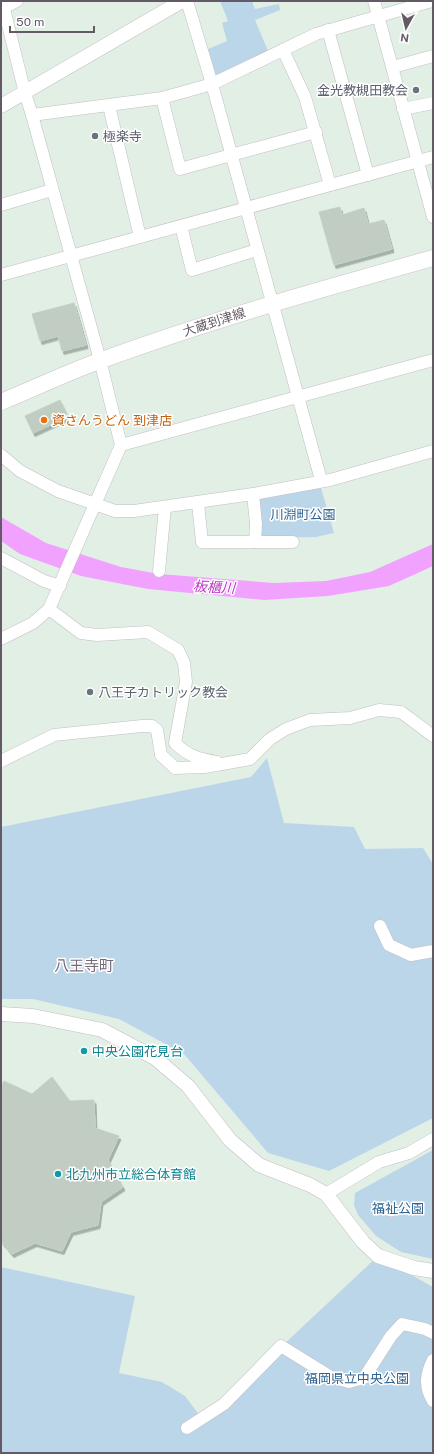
<svg xmlns="http://www.w3.org/2000/svg" width="434" height="1454" font-family="'Public Sans','Noto Sans JP',sans-serif">
<style>
.green{fill:#bcd6e9}
.water{fill:#f1a2ff}
.building{fill:#c1ccc2;stroke:#c0d4c2;filter:url(#shadow)}
.lines{fill:none;stroke-linecap:round;stroke-linejoin:round}
.pedestrian-casing{stroke:#c5bcc4;stroke-width:10}
.minor-casing{stroke:#c5bcc4;stroke-width:13}
.tertiary-casing{stroke:#c5bcc4;stroke-width:15}
.secondary-casing{stroke:#c9bfc9;stroke-width:17}
.pedestrian{stroke:#fff;stroke-width:9}
.minor{stroke:#fff;stroke-width:12}
.tertiary{stroke:#fff;stroke-width:14}
.secondary{stroke:#fff;stroke-width:16}
.worship-dot{fill:#6b7280;stroke:#fff;stroke-width:1.5}
.food-dot{fill:#e8710a;stroke:#fff;stroke-width:1.5}
.culture-dot{fill:#0f9aa8;stroke:#fff;stroke-width:1.5}
.labels{text-anchor:middle;dominant-baseline:central;stroke-width:3;stroke-linejoin:round;paint-order:stroke}
.worship-label{font-size:13px;fill:#5b616d;stroke:#fff;text-anchor:start}
.street-label{font-size:13px;fill:#645a65;stroke:#fff}
.food-label{font-size:13px;fill:#c56008;stroke:#fff;text-anchor:start}
.park-label{font-size:13px;fill:#2e6290;stroke:#fff}
.culture-label{font-size:13px;fill:#0d838f;stroke:#fff;text-anchor:start}
.water-label{font-size:14px;font-style:italic;fill:#bb37c5;stroke:#fff}
.quarter-label{font-size:15px;fill:#766b77;stroke:#fff}
</style>
<defs>
<filter id="shadow"><feDropShadow dx="2" dy="3.5" stdDeviation="0" flood-color="#0004"/></filter>
</defs>
<rect width="100%" height="100%" fill="#e2efe5"/>
<!-- green -->
<g class="green">
<polygon points="220,1 252,1 255,9 279,4 280,10 255,20 268,51 216,77 208,49 227,41 222,23 228,21"/>
<polygon points="321,488 334,533 316,537 259,538 255,499"/>
<polygon points="267,758 284,823 354,827 365,849 423,848 433,864 433,1118 329,1171 268,1153 184,1054 119,1019 33,999 1,999 1,827 251,777"/>
<polygon points="433,1150 433,1259 401,1252 376,1236 358,1215 354,1205 355,1193"/>
<polygon points="378,1256 433,1287 433,1453 1,1453 1,1267 135,1296 119,1373 162,1382 185,1396 203,1420"/>
</g>
<!-- water -->
<polygon class="water" points="1,517 46,543 121,567 159,574 274,583 326,581 370,572 433,544 433,566 389,586 328,596 264,600 148,589 81,576 20,554 1,541"/>
<!-- building -->
<g class="building">
<polygon points="340,207 342,215 364,208 368,224 384,220 392,249 334,265 319,212"/>
<polygon points="74,303 86,345 62,351 58,336 40,341 32,314"/>
<polygon points="60,400 68,417 33,433 25,416"/>
<polygon points="52,1077 70,1101 94,1100 95,1128 119,1136 108,1160 123,1187 101,1202 98,1225 71,1232 62,1251 35,1243 12,1254 1,1241 1,1088 4,1081 32,1094"/>
</g>
<g class="lines">
<defs>
<polyline id="pedestrian" points="385,1210 391,1212"/>
<g id="minor">
<polyline points="187,1 212,84 321,480"/>
<polyline points="374,1 433,217"/>
<polyline points="1,9 17,1"/>
<polyline points="328,30 368,175"/>
<polyline points="283,50 305,97 330,185"/>
<polyline points="393,67 433,56"/>
<polyline points="162,98 180,169 316,132"/>
<polyline points="109,106 140,237"/>
<polyline points="403,109 433,103"/>
<polyline points="32,115 162,98 212,84 316,34 432,1"/>
<polyline points="1,205 52,190"/>
<polyline points="181,226 192,270 257,250"/>
<polyline points="1,275 433,157"/>
<polyline points="121,445 433,360"/>
<polyline points="1,455 20,471 58,491 115,511 134,511 253,494 330,480 433,451"/>
<polyline points="253,494 256,524 255,542"/>
<polyline points="198,503 202,542 293,542"/>
<polyline points="1,558 44,581 60,586"/>
<polyline points="159,571 165,507"/>
<path d="M49 609 81 633 97 635 148 632 178 650 184 663 186 682 175 743C188 756 199 759 217 762"/>
<polyline points="1,639 33,623 49,609 121,445 100,360 32,115 25,93 2,1"/>
<polyline points="1,761 54,735 142,726 152,726 157,730 161,755 175,768 205,767 250,759 270,739 286,729 310,720 350,718 379,710 401,712 433,736"/>
<polyline points="380,926 389,945 411,955 433,951"/>
<polyline points="326,1194 379,1162 409,1153 433,1139"/>
<path d="M433 1360C426 1374 424 1386 433 1401"/>
<polyline points="187,1428 224,1404 281,1346 331,1377 349,1382 364,1378 391,1336 402,1324 425,1329 433,1333"/>
</g>
<g id="tertiary">
<polyline points="1,106 182,1"/>
<polyline points="1,1014 33,1016 102,1030 155,1058 188,1086 230,1140 259,1165 310,1185 326,1194 363,1242 378,1256 414,1268 433,1271"/>
</g>
<path id="secondary" d="M1 402C35 388 68 372 102 360 211 320 322 289 433 258"/>
</defs>
<!-- pedestrian casing -->
<use href="#pedestrian" class="pedestrian-casing"/>
<!-- minor casing -->
<use href="#minor" class="minor-casing"/>
<!-- tertiary casing -->
<use href="#tertiary" class="tertiary-casing"/>
<!-- secondary casing -->
<use href="#secondary" class="secondary-casing"/>
<!-- pedestrian -->
<use href="#pedestrian" class="pedestrian"/>
<!-- minor -->
<use href="#minor" class="minor"/>
<!-- tertiary -->
<use href="#tertiary" class="tertiary"/>
<!-- secondary -->
<use href="#secondary" class="secondary"/>
</g>
<!-- markers -->
<g class="worship-dot">
<circle cx="416" cy="90" r="4"/>
<circle cx="95" cy="136" r="4"/>
<circle cx="90" cy="692" r="4"/>
</g>
<circle class="food-dot" cx="44" cy="420" r="4"/>
<g class="culture-dot">
<circle cx="84" cy="1051" r="4"/>
<circle cx="58" cy="1174" r="4"/>
</g>
<g class="labels">
<!-- worship labels -->
<g class="worship-label">
<text x="408" y="90" text-anchor="end">金光教槻田教会</text>
<text x="103" y="136">極楽寺</text>
<text x="98" y="692">八王子カトリック教会</text>
</g>
<!-- street labels -->
<g class="street-label">
<text transform="translate(214 322) rotate(-18)">大蔵到津線</text>
</g>
<!-- food labels -->
<g class="food-label">
<text x="52" y="420">資さんうどん 到津店</text>
</g>
<!-- park labels -->
<g class="park-label">
<text x="303" y="514">川淵町公園</text>
<text x="398" y="1208">福祉公園</text>
<text x="357" y="1378">福岡県立中央公園</text>
</g>
<!-- culture labels -->
<g class="culture-label">
<text x="92" y="1051">中央公園花見台</text>
<text x="66" y="1174">北九州市立総合体育館</text>
</g>
<!-- water labels -->
<g class="water-label">
<text transform="translate(214 587) rotate(3)">板櫃川</text>
</g>
<!-- quarter labels -->
<g class="quarter-label">
<text x="84" y="965">八王寺町</text>
</g>
</g>
<!-- border -->
<rect width="434" height="1454" fill="none" stroke="#645a65" stroke-width="4"/>
<!-- north arrow -->
<g transform="translate(406 28) rotate(188)" stroke="#ffffff" stroke-width="3" paint-order="stroke">
<path d="M0-3L7 15L0 10L-7 15Z" fill="#645a65"/>
<text y="-6" font-size="11" font-weight="bold" text-anchor="middle" fill="#645a65">N</text>
</g>
<!-- scale -->
<path d="M10 26v6h84v-6" fill="none" stroke="#645a65" stroke-width="2"/>
<text x="16" y="26" font-size="12" fill="#645a65" stroke="#ffffff" stroke-width="3" paint-order="stroke">50 m</text>
</svg>
